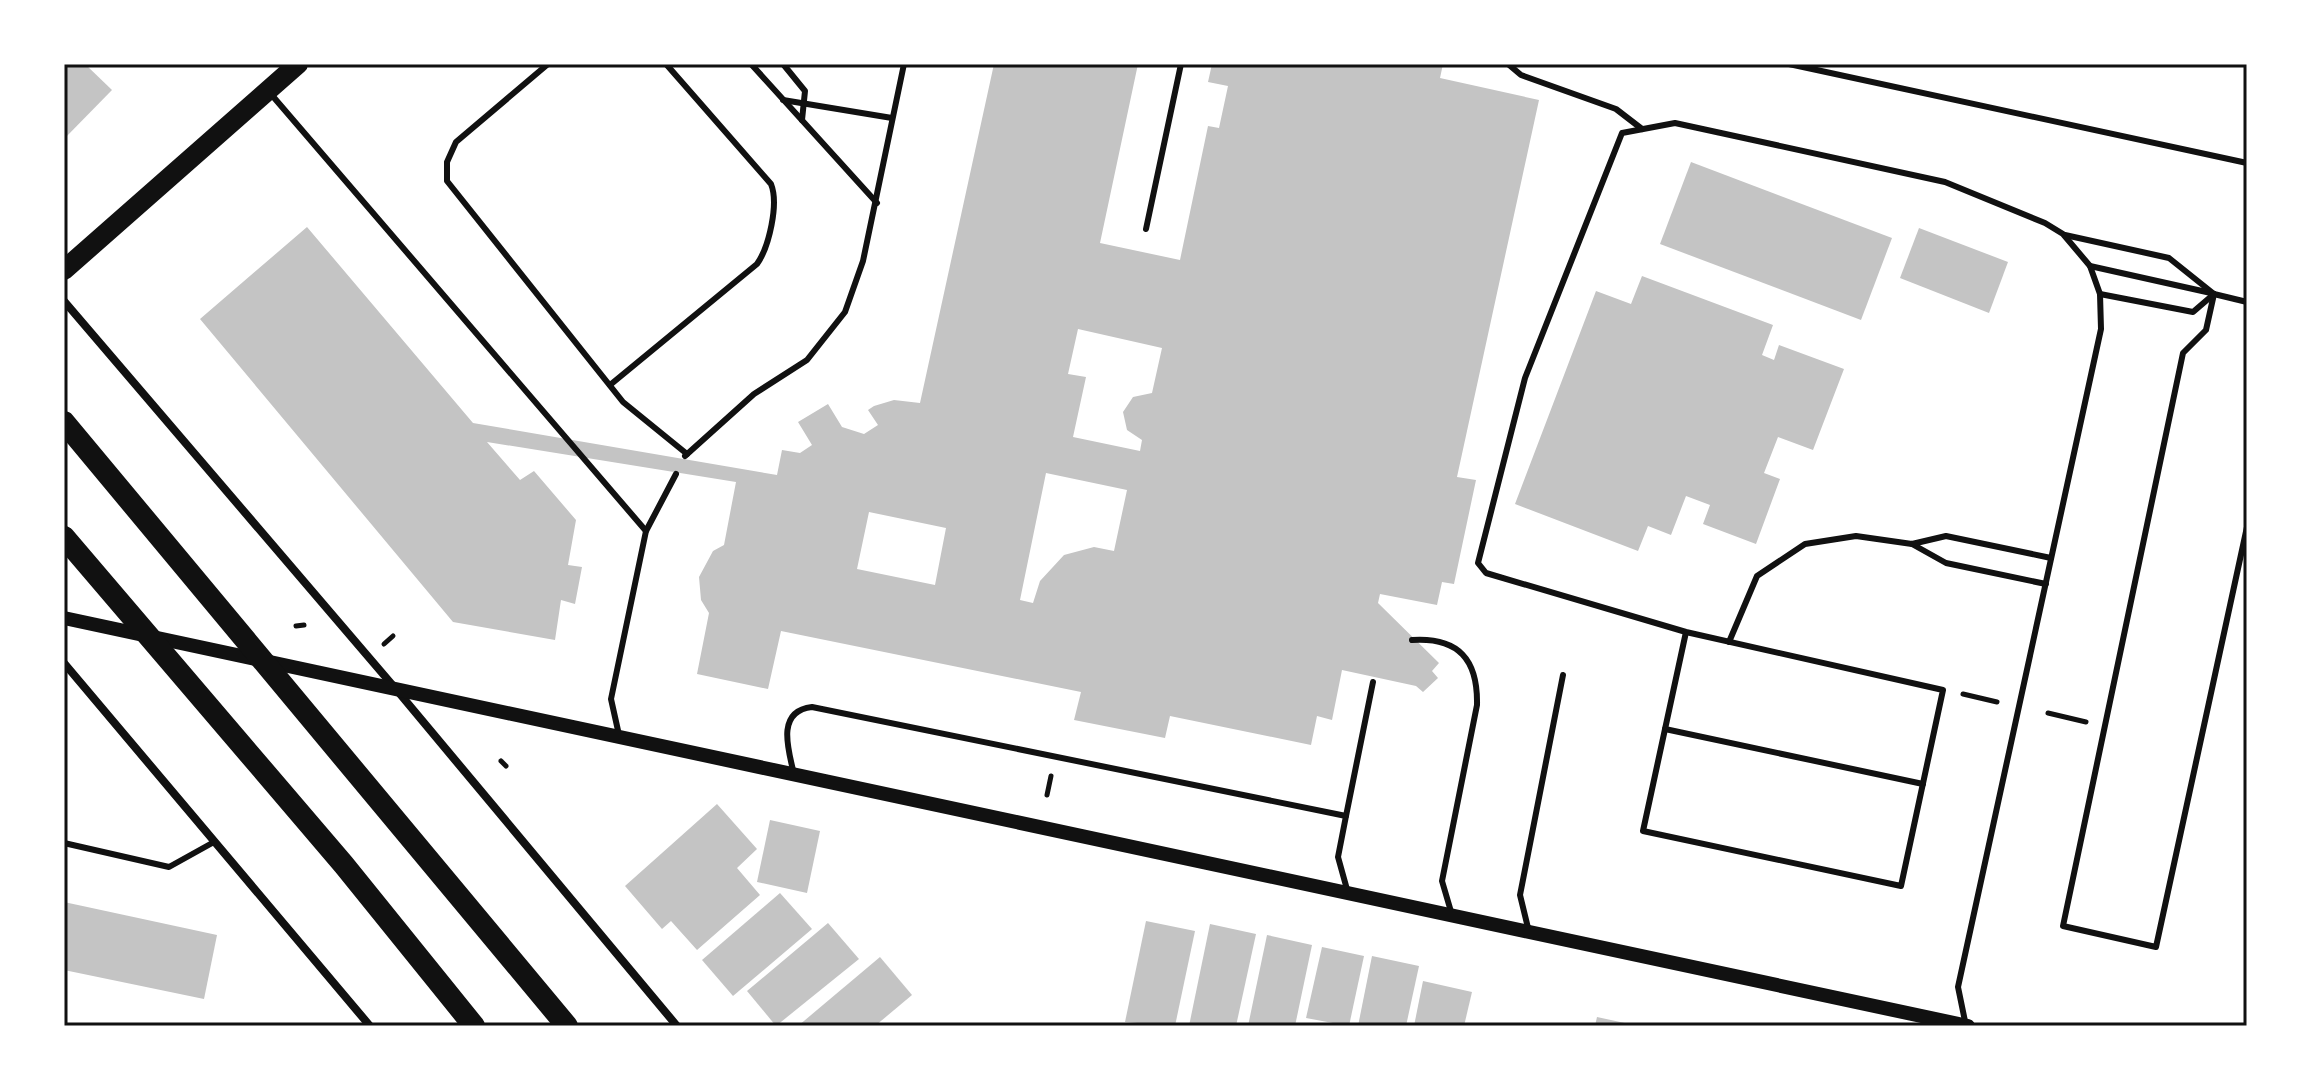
<svg xmlns="http://www.w3.org/2000/svg" width="2311" height="1090" font-family="'Crimson Pro',serif">
<style>
.building{fill:#c4c4c4;fill-rule:evenodd}
.lines{fill:none;stroke-linecap:round;stroke-linejoin:round}
.path{stroke:#111;stroke-width:5}
.service{stroke:#111;stroke-width:6}
.minor{stroke:#111;stroke-width:8}
.tertiary{stroke:#111;stroke-width:14}
.primary{stroke:#111;stroke-width:20}
.trunk{stroke:#111;stroke-width:22}
.neatline{fill:none;stroke:#111;stroke-width:3}
</style>
<rect width="100%" height="100%" fill="#fff"/>
<!-- building -->
<g class="building">
<polygon points="64,64 85,64 112,90 64,139"/>
<path d="M994 64H1138L1100 243 1180 260 1208 126 1219 128 1228 86 1208 82 1212 64H1443L1440 78 1539 100 1457 477 1476 480 1454 584 1442 582 1437 605 1380 594 1378 603 1439 663 1432 671 1438 678 1423 692 1416 686 1342 670 1332 720 1317 716 1311 745 1170 716 1165 738 1074 720 1081 692 781 631 768 689 697 674 709 613 701 600 699 577 713 551 724 545 736 482 487 442 520 480 534 471 576 520 568 565 582 567 575 604 561 600 555 640 453 622 200 319 307 227 473 423 777 475 782 450 800 453 812 445 798 422 828 404 842 427 864 434 878 425 868 410 874 406 894 400 920 403ZM1078 329 1162 348 1152 393 1133 397 1123 412 1127 430 1142 440 1140 451 1073 437 1086 377 1068 374ZM1046 473 1127 490 1114 551 1094 547 1064 555 1040 581 1033 603 1020 600ZM869 512 946 528 935 585 857 569Z"/>
<polygon points="1691,162 1892,238 1861,320 1660,244"/>
<polygon points="1919,228 2008,262 1989,313 1900,278"/>
<polygon points="1642,276 1773,325 1762,355 1774,360 1779,345 1844,369 1813,450 1778,437 1764,473 1780,479 1756,544 1703,524 1710,505 1686,496 1671,535 1648,526 1638,551 1515,504 1596,291 1631,304"/>
<polygon points="717,804 757,849 737,868 760,895 697,950 671,921 662,929 625,886"/>
<polygon points="770,820 820,831 807,893 757,882"/>
<polygon points="780,893 812,929 733,996 702,960"/>
<polygon points="64,902 217,935 204,999 64,970"/>
<polygon points="1146,921 1195,931 1175,1026 1125,1022"/>
<polygon points="828,923 859,959 776,1026 747,991"/>
<polygon points="1210,924 1256,934 1236,1026 1189,1026"/>
<polygon points="1267,935 1312,945 1295,1026 1248,1026"/>
<polygon points="1322,947 1364,956 1349,1026 1306,1018"/>
<polygon points="1372,956 1419,966 1406,1026 1358,1026"/>
<polygon points="880,957 912,995 875,1026 798,1026"/>
<polygon points="1423,981 1472,992 1464,1026 1414,1026"/>
<polygon points="1597,1017 1634,1025 1634,1026 1595,1026"/>
</g>
<g class="lines">
<!-- path -->
<g class="path">
<polyline points="296,626 304,625"/>
<polyline points="384,644 393,636"/>
<polyline points="1963,694 1997,702"/>
<polyline points="2048,713 2086,722"/>
<polyline points="501,761 506,766"/>
<polyline points="1047,795 1051,776"/>
</g>
<!-- service -->
<g class="service">
<polyline points="548,64 456,142 447,162 447,181 623,402 687,454"/>
<polyline points="751,64 877,203"/>
<polyline points="783,64 805,91 802,120"/>
<polyline points="1508,64 1521,75 1616,109 1642,129"/>
<polyline points="1789,64 2247,163"/>
<polyline points="270,93 646,531"/>
<polyline points="783,100 892,118"/>
<polyline points="1146,229 1181,64"/>
<polyline points="2065,235 2169,258 2214,294"/>
<polyline points="2090,266 2211,293"/>
<polyline points="2100,294 2193,312 2214,294"/>
<polyline points="2247,302 2214,294 2206,330 2183,353 2063,926 2156,947 2247,527"/>
<path d="M610 385 757 264C769 247 779 204 771 184L666 64"/>
<polyline points="685,456 754,394 807,360 845,312 863,261 904,64"/>
<polyline points="1912,544 1946,563 2046,584"/>
<polyline points="1686,632 1643,831 1901,886 1943,690 1686,632 1486,573 1478,563 1525,378 1622,133 1675,123 1945,182 2045,223 2063,234 2090,266 2100,294 2101,329 1958,987 1966,1026"/>
<path d="M1412 640C1459 637 1478 660 1477 705L1442 881 1452 915"/>
<polyline points="1729,642 1757,576 1805,544 1856,536 1912,544 1946,536 2051,558"/>
<polyline points="1665,729 1923,784"/>
<polyline points="619,735 611,699 646,531 676,474"/>
<path d="M794 774C788 749 776 711 812 707L1346 816 1338 857 1348 893"/>
<polyline points="1346,816 1373,682"/>
<polyline points="64,843 169,867 214,842"/>
<polyline points="1529,932 1520,895 1563,675"/>
</g>
<!-- minor -->
<g class="minor">
<polyline points="64,301 395,688 677,1026"/>
<polyline points="64,663 370,1026"/>
</g>
<!-- tertiary -->
<polyline class="tertiary" points="64,618 1968,1026"/>
<!-- primary -->
<polyline class="primary" points="64,270 298,64"/>
<!-- trunk -->
<g class="trunk">
<polyline points="64,422 567,1026"/>
<polyline points="64,537 344,865 474,1026"/>
</g>
</g>
<!-- border -->
<rect width="2311" height="1090" fill="none" stroke="#ffffff" stroke-width="132"/>
<rect x="66" y="66" width="2179" height="958" class="neatline"/>
</svg>
